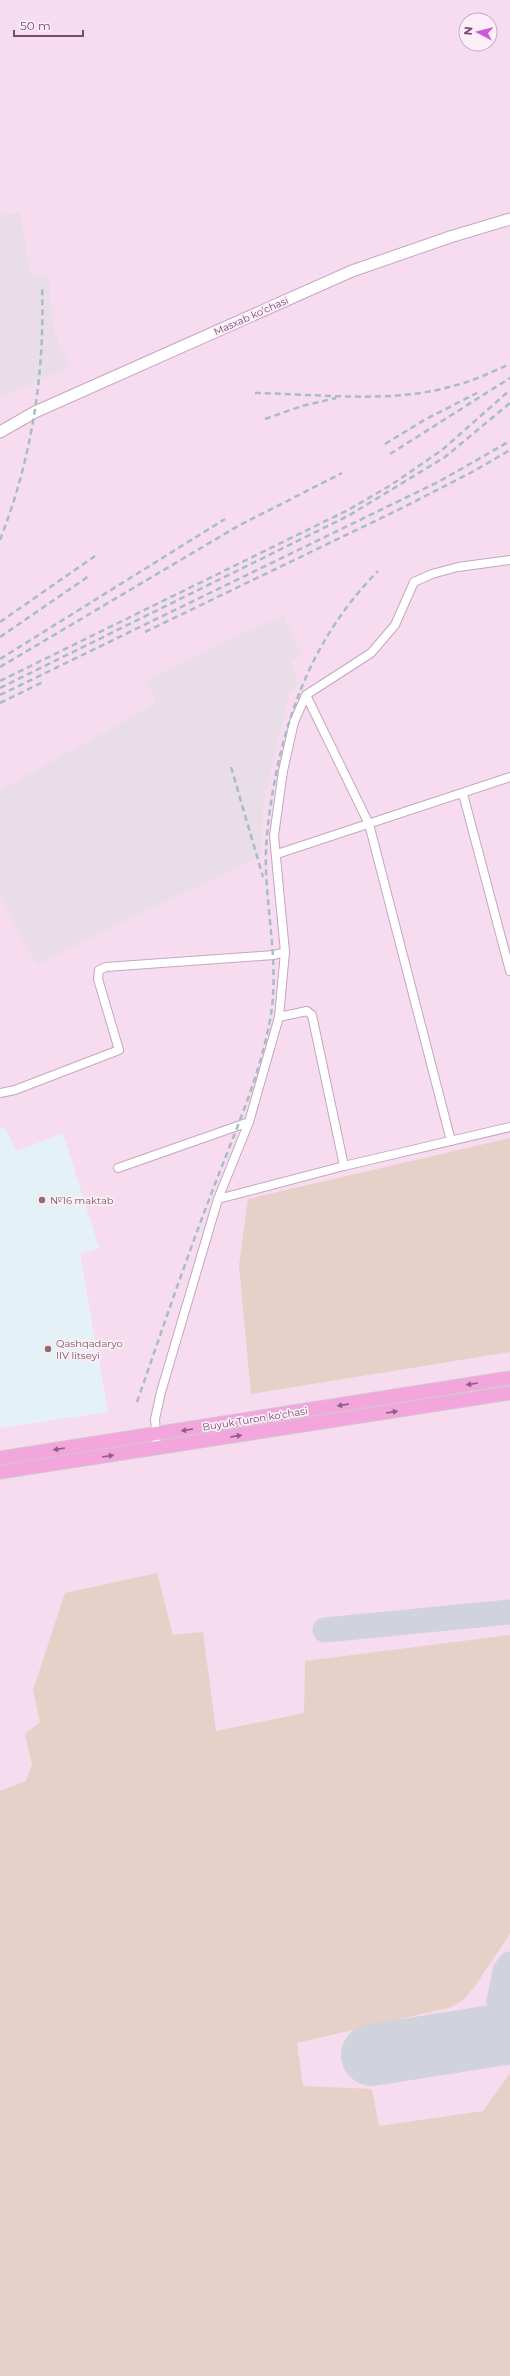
<svg xmlns="http://www.w3.org/2000/svg" width="510" height="2376" font-family="Montserrat,sans-serif">
<style>
.residential{fill:#f7dcf0;fill-rule:evenodd}
.industrial{fill:#e9dee8}
.education{fill:#e4f1f7}
.green{fill:#e7d0c7}
.lines{fill:none;stroke-linecap:round;stroke-linejoin:round}
.taxiway{stroke:#d0d2dc;stroke-width:25}
.runway{stroke:#d0d2dc;stroke-width:62}
.minor-casing{stroke:#c4a6c1;stroke-width:10}
.secondary-casing{stroke:#c7a5c3;stroke-width:13}
.primary-casing{stroke:#d2c6d2;stroke-width:15}
.minor{stroke:#fff;stroke-width:8}
.secondary{stroke:#fff;stroke-width:11}
.primary{stroke:#f3a6dc;stroke-width:13}
.rail{stroke:#a6bdc4;stroke-width:2.5;stroke-dasharray:6 4;stroke-linecap:butt}
.oneway{fill:#8c6086}
.education-dot{fill:#8d6e63;stroke:#fdeef9;stroke-width:1.5}
.labels{text-anchor:middle;dominant-baseline:central;stroke-width:3.5;stroke-linejoin:round;paint-order:stroke}
.street-label{font-size:10px;fill:#724e71;stroke:#fdeef9}
.education-label{font-size:10px;fill:#785e54;stroke:#fdeef9;text-anchor:start}
</style>
<rect width="100%" height="100%" fill="#fbe8f5"/>
<!-- residential -->
<path class="residential" d="M0 0H510V2376H0ZM466 20H490V44H466Z"/>
<!-- industrial -->
<g class="industrial">
<polygon points="20,211 31,276 48,274 55,334 70,367 0,398 0,213 15,214"/>
<polygon points="283,614 301,654 292,661 298,686 290,691 287,701 263,805 262,855 36,965 0,896 0,790 156,703 146,680"/>
</g>
<!-- education -->
<polygon class="education" points="4,1127 17,1151 63,1133 99,1248 80,1254 108,1412 0,1428 0,1129"/>
<!-- green -->
<g class="green">
<polygon points="510,1138 510,1352 251,1394 239,1265 248,1199"/>
<polygon points="157,1573 173,1635 203,1632 216,1731 304,1713 305,1661 510,1635 510,1934 475,1986 464,1999 452,2007 297,2043 303,2086 372,2089 379,2126 483,2111 510,2073 510,2376 0,2376 0,1791 26,1781 32,1765 25,1734 40,1722 33,1690 65,1593"/>
</g>
<g class="lines">
<!-- taxiway -->
<g class="taxiway">
<polyline points="325,1630 510,1612"/>
<polyline points="510,1964 505,1971 499,2001 510,2012"/>
</g>
<!-- runway -->
<polyline class="runway" points="372,2055 510,2033"/>
<defs>
<g id="minor">
<polyline points="306,695 369,824 451,1141"/>
<polyline points="463,794 510,971"/>
<polyline points="277,854 510,777"/>
<polyline points="279,1017 307,1011 312,1015 344,1166"/>
<polyline points="0,1093 15,1090 119,1050 98,979 99,970 106,967 274,955 285,952"/>
<polyline points="118,1168 249,1122"/>
<polyline points="218,1199 344,1166 510,1127"/>
<polyline points="157,1448 155,1419 161,1392 218,1199 249,1122 279,1017 285,952 274,836 283,771 294,722 306,695 371,653 395,625 414,582 432,574 458,567 510,560"/>
</g>
<polyline id="secondary" points="0,432 35,412 352,271 450,237 510,219"/>
<g id="primary">
<polyline points="0,1458 510,1378"/>
<polyline points="0,1472 510,1393"/>
</g>
</defs>
<!-- minor casing -->
<use href="#minor" class="minor-casing"/>
<!-- secondary casing -->
<use href="#secondary" class="secondary-casing"/>
<!-- primary casing -->
<use href="#primary" class="primary-casing"/>
<!-- minor -->
<use href="#minor" class="minor"/>
<!-- secondary -->
<use href="#secondary" class="secondary"/>
<!-- primary -->
<use href="#primary" class="primary"/>
<!-- rail -->
<g class="rail">
<path d="M255 393C320 394 391 404 453 386 473 381 492 372 510 364"/>
<polyline points="265,419 302,406 336,398"/>
<polyline points="385,444 426,419 477,393"/>
<polyline points="390,454 510,378"/>
<path d="M0 540C32 458 45 373 42 285"/>
<polyline points="0,622 95,556"/>
<polyline points="145,632 402,508 474,471 510,450"/>
<polyline points="0,637 89,576"/>
<polyline points="0,659 225,519"/>
<polyline points="0,667 238,526 342,473"/>
<polyline points="0,681 348,510 391,485 442,450 510,390"/>
<polyline points="0,688 348,516 445,457 510,403"/>
<polyline points="0,695 440,481 510,441"/>
<polyline points="0,703 43,682"/>
<polyline points="231,767 263,877"/>
<path d="M137 1402C161 1333 184 1265 210 1197 231 1141 257 1085 269 1025 280 973 268 923 266 871 265 846 268 821 272 796 286 710 316 634 378 571"/>
</g>
</g>
<!-- one-way arrows -->
<defs><path id="oneway-solid" d="M-6-.8H1V-3.2L6.5 0L1 3.2V.8H-6Z"/></defs>
<g class="oneway">
<use href="#oneway-solid" transform="translate(472 1384) rotate(171)"/>
<use href="#oneway-solid" transform="translate(343 1405) rotate(171)"/>
<use href="#oneway-solid" transform="translate(392 1412) rotate(-9)"/>
<use href="#oneway-solid" transform="translate(187 1430) rotate(171)"/>
<use href="#oneway-solid" transform="translate(236 1436) rotate(-9)"/>
<use href="#oneway-solid" transform="translate(59 1449) rotate(171)"/>
<use href="#oneway-solid" transform="translate(108 1456) rotate(-9)"/>
</g>
<!-- markers -->
<g class="education-dot">
<circle cx="42" cy="1200" r="4"/>
<circle cx="48" cy="1349" r="4"/>
</g>
<g class="labels">
<!-- street labels -->
<g class="street-label">
<text transform="translate(251 316) rotate(-24)">Masxab ko'chasi</text>
<text transform="translate(255 1419) rotate(-9)">Buyuk Turon ko'chasi</text>
</g>
<!-- education labels -->
<g class="education-label">
<text x="50" y="1200">№16 maktab</text>
<text x="56" y="1343">Qashqadaryo<tspan x="56" dy="12">IIV litseyi</tspan></text>
</g>
</g>
<!-- north arrow -->
<g transform="translate(478 32) rotate(277)"><circle r="19" fill="#fdeef9" stroke="#c5aec3"/>
<path d="M0-3L7 15L0 10L-7 15Z" fill="#cd57da"/>
<text y="-6" font-size="11" font-weight="bold" text-anchor="middle" fill="#724e71">N</text>
</g>
<!-- scale -->
<path d="M14 30v6h69v-6" fill="none" stroke="#724e71" stroke-width="2"/>
<text x="20" y="30" font-size="12" fill="#724e71" stroke="#fdeef9" stroke-width="3" paint-order="stroke">50 m</text>
</svg>
